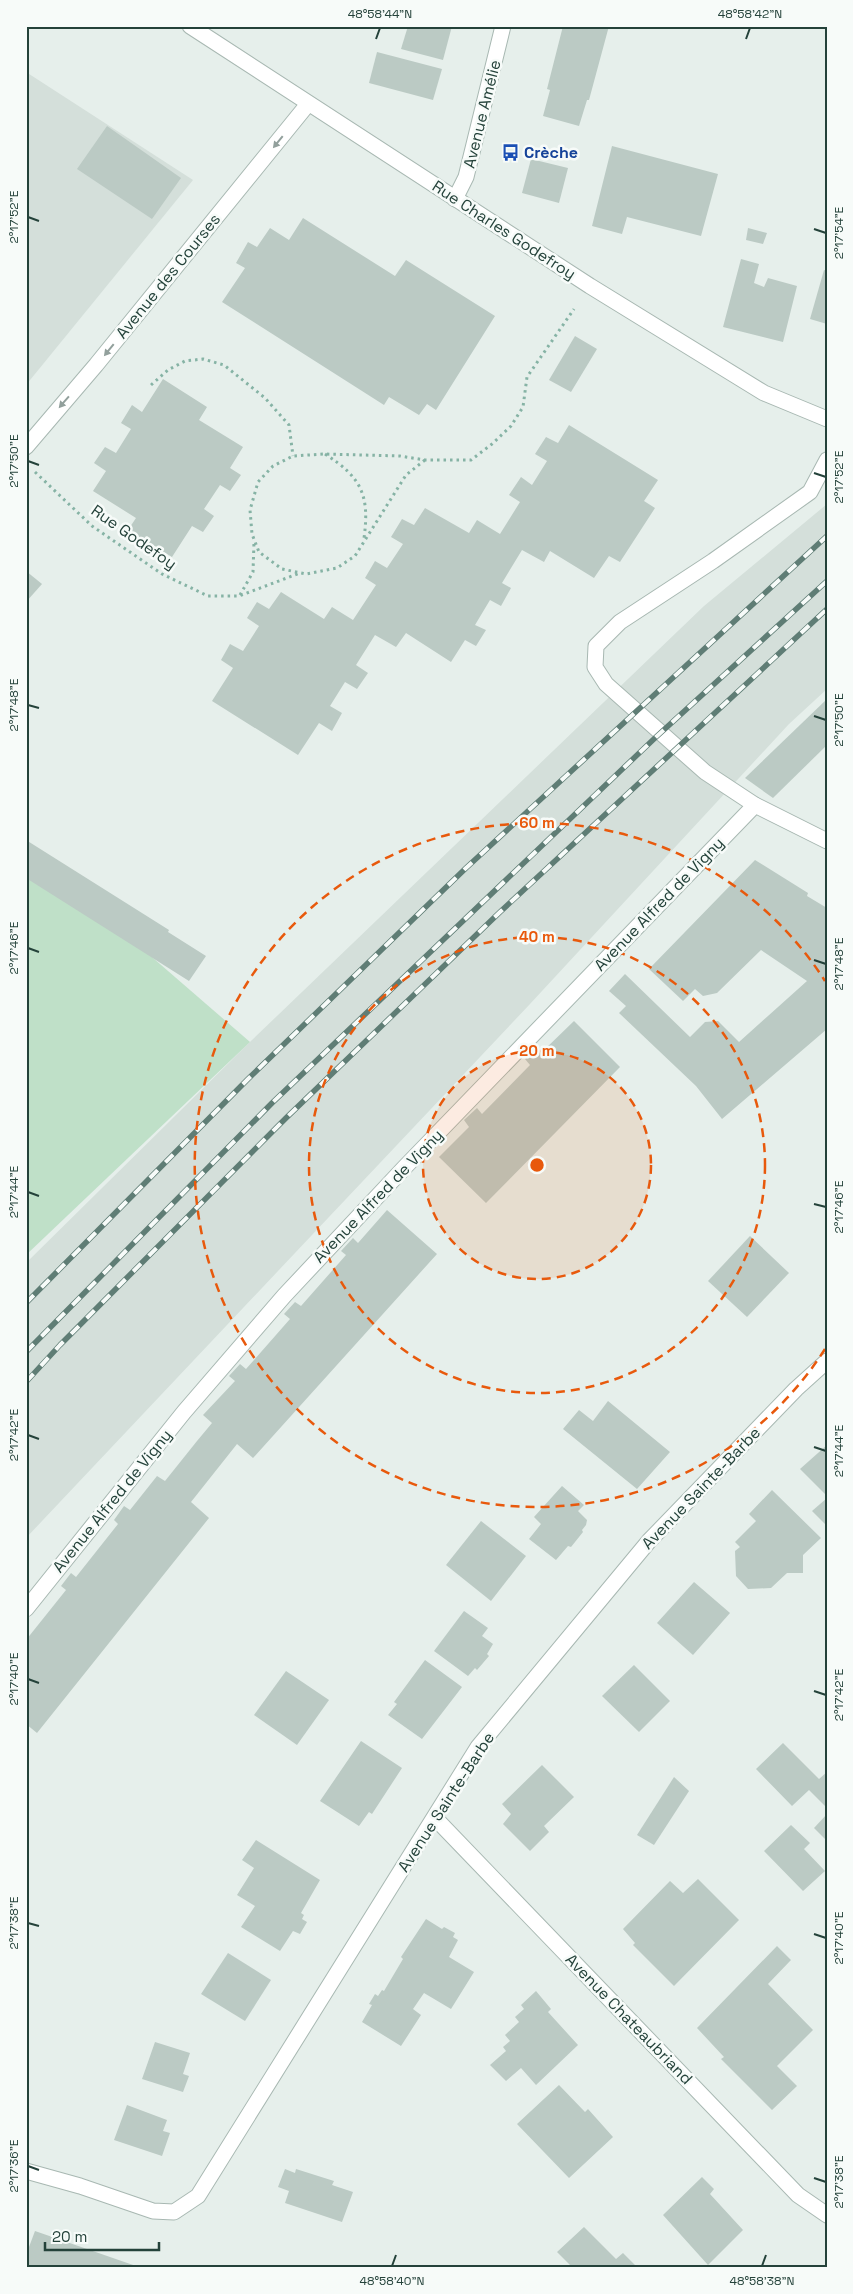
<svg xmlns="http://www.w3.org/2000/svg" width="853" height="2294" font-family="'Space Grotesk',sans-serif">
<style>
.built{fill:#d4dfda}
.green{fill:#bfe0c8}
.building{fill:#bbcac4}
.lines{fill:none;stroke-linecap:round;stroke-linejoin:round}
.street-casing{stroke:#a8b8b2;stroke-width:17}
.path{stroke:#86b3a5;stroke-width:3;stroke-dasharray:2.5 4;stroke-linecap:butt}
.street{stroke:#fff;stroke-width:15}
.rail-casing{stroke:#5f7d75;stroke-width:5.5}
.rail{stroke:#f7fbf9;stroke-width:4;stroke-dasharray:11;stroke-linecap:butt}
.oneway{fill:#92a09c}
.ticks{fill:none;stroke:#24423a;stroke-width:2}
.ring{fill:none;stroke:#e8590c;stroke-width:2.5;stroke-dasharray:9 6}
.labels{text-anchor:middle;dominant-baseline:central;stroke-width:5;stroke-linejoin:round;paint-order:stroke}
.street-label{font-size:16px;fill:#24423a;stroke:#f7fbf9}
.transit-label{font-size:16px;font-weight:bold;fill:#164399;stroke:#f7fbf9;text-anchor:start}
.centre{fill:#e8590c;stroke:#f7fbf9;stroke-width:2.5}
.ring-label{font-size:15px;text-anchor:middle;font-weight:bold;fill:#e8590c;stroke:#f7fbf9;stroke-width:5;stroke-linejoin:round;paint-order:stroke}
.neatline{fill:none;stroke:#24423a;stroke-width:2}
.ticks-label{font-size:12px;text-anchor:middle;fill:#24423a}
</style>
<rect width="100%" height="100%" fill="#e6efeb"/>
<!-- built -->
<g class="built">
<polygon points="26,72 193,180 26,385"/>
<polygon points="827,504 827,689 789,724 530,1004 26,1538 26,1263 252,1040 704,606"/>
</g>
<!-- green -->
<polygon class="green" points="26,848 250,1042 26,1255"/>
<!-- building -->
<g class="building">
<polygon points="408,26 452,26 443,60 401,49"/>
<polygon points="563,26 609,26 589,100 587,100 579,126 543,116 550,90 547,89"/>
<polygon points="377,52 442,69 433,100 369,83"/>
<polygon points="107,126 181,178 152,219 77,169"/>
<polygon points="612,146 718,174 701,236 627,217 622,234 592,226"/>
<polygon points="531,159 568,168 559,203 522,193"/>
<polygon points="303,218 395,276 406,260 495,316 436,410 427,404 419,415 389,397 384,405 222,302 245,268 236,263 248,242 257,247 270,228 289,240"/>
<polygon points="748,228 767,233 763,244 746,240"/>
<polygon points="741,259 759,264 754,283 764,287 768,278 797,286 783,342 723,327"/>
<polygon points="824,270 827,271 827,324 810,319"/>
<polygon points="575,336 597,349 571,392 549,380"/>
<polygon points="163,379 207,407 199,420 243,447 230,468 241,475 230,491 220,485 204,509 214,516 203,532 192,526 172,557 128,530 136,518 93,491 106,471 94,463 105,447 116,453 131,429 121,423 132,405 142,412"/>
<polygon points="569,425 658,480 644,501 655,508 620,562 609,556 594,578 550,551 544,562 522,550 502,583 511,588 501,606 490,600 475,625 486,630 476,646 465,640 451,662 406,633 396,647 375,635 356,665 368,673 357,689 345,682 330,706 342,713 332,731 319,723 298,755 212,701 233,668 221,660 230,644 243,651 259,626 247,618 257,602 269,609 281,592 324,619 332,607 353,620 376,585 365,578 375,561 387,568 403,544 391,537 402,519 414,525 425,508 469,533 477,520 500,534 520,502 509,495 521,477 532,485 547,461 535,454 546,437 558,443"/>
<polygon points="26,571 42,584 26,602"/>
<polygon points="827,699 827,745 773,798 745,778"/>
<polygon points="26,840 169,930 168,932 206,956 189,981 26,878"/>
<polygon points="755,860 808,893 807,896 827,908 827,1029 722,1119 696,1086 619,1013 626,1006 609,991 625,974 690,1037 705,1022 718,1021 739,1042 807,981 761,950 717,993 703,996 695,989 683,1001 649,969"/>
<polygon points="574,1021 620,1067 486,1203 439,1157 469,1127 464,1120 477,1108 482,1114 530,1065 525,1059 537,1047 542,1052"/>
<polygon points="387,1210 437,1254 253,1458 237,1444 191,1502 209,1518 37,1733 26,1724 26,1640 66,1590 61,1586 71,1573 76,1577 118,1524 114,1520 124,1506 130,1510 157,1476 165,1481 197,1441 212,1423 203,1415 235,1381 229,1376 240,1364 246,1369 290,1319 284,1314 295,1302 301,1306 346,1255 341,1251 353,1238 358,1243"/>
<polygon points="750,1236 789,1273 747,1317 708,1281"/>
<polygon points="608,1401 670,1452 637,1489 563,1429 579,1410 593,1421"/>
<polygon points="827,1445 827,1496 800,1469"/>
<polygon points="562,1486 584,1505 578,1511 587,1520 586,1525 582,1530 583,1532 571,1547 568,1546 556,1560 529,1539 541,1524 534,1517"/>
<polygon points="772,1490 821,1538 803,1555 803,1573 787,1573 771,1588 748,1589 736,1576 735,1551 740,1547 735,1542 756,1521 749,1514"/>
<polygon points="827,1498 827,1526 812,1511"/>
<polygon points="481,1521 526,1556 491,1601 446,1565"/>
<polygon points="694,1582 730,1613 693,1655 657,1623"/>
<polygon points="464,1611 488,1628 482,1636 493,1644 487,1654 489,1656 477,1670 475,1668 468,1676 434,1651"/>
<polygon points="425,1660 462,1687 422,1739 388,1715 397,1704 394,1702"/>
<polygon points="634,1665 670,1701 639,1732 602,1696"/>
<polygon points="286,1671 329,1700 297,1745 254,1715"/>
<polygon points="361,1741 402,1768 372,1814 369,1812 359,1826 320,1801"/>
<polygon points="783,1743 819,1779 827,1772 827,1808 809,1790 792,1806 756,1769"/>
<polygon points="542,1765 574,1797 544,1826 549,1832 530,1851 503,1824 511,1814 502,1804"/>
<polygon points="674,1777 689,1791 654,1845 637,1835"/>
<polygon points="827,1814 827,1841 814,1828"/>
<polygon points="791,1825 810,1843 804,1849 825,1871 803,1891 764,1851"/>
<polygon points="256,1840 320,1880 301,1913 304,1915 302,1919 307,1922 300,1934 293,1931 280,1951 241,1927 255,1906 237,1895 254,1868 242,1860"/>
<polygon points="698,1879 739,1920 674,1986 633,1945 635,1943 623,1929 670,1881 683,1893"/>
<polygon points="426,1919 442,1929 444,1927 455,1933 453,1937 458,1940 449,1957 474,1972 451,2009 424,1993 413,2009 421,2015 401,2046 362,2022 372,2005 369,2004 375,1994 378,1996 382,1990 384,1991 403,1959 401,1957"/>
<polygon points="777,1946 791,1960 768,1984 813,2030 777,2066 797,2086 772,2110 721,2059 724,2057 697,2028"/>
<polygon points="228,1953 271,1980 245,2021 201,1994"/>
<polygon points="536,1991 551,2009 548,2012 578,2045 536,2085 521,2068 506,2081 490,2065 506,2051 503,2047 510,2041 505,2035 519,2022 515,2017 524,2009 521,2005"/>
<polygon points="155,2042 190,2053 183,2074 189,2076 183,2092 142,2079"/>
<polygon points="559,2085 585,2112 588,2109 613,2137 569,2178 517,2124"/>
<polygon points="127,2105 167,2120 163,2131 170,2133 162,2156 114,2140"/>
<polygon points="285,2169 295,2173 296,2169 334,2181 332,2185 353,2192 342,2222 285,2203 289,2191 278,2187"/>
<polygon points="702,2177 714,2189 710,2194 743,2230 708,2265 663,2215"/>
<polygon points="584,2227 616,2259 623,2253 638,2268 573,2268 557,2252"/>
<polygon points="35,2231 136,2266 135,2268 26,2268 26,2255"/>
</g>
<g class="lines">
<defs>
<g id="street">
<polyline points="190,26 590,286 764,393 827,419"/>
<polyline points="455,199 466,177 503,26"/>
<polyline points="26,447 96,365 308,104"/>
<polyline points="827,460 810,492 713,561 620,622 596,646 595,667 606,684 705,772 755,805 827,841"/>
<polyline points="26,1609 184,1412 284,1296 404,1168 755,805"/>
<polyline points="435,1818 798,2195 827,2215"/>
<polyline points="26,2171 80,2186 153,2211 174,2212 198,2196 478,1747 649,1541 796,1389 827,1361"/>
</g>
</defs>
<!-- street casing -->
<use href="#street" class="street-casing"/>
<!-- path -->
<g class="path">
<polyline points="151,385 168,370 185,361 203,359 224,365 265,398 289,425 293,456"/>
<path d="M325 454C361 477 370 495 364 538"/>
<polyline points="425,460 406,475 355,556 337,568 306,574 282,569 259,552 252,534 250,510 258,482 273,466 293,456 324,454 400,456 425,460 471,460 492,444 511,426 523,407 527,377 574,309"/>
<polyline points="35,472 92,526 162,574 208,596 239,596 300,573"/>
<polyline points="240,595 253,572 254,542"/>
</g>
<!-- street -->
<use href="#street" class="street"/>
<defs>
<g id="rail">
<polyline points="26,1303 248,1079 466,868 827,536"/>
<polyline points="26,1352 272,1103 656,737 827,581"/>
<polyline points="26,1382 60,1345 286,1118 500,912 827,609"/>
</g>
</defs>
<!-- rail casing -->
<use href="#rail" class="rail-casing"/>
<!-- rail -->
<use href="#rail" class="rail"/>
</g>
<!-- one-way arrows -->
<defs><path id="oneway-solid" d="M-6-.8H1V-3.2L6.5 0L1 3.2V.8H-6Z" transform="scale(1.25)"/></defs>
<g class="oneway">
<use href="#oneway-solid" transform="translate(278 142) rotate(129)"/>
<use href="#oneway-solid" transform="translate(109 350) rotate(129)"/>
<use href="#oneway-solid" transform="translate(64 402) rotate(131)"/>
</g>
<!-- ticks -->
<path class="ticks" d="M376 39 380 28M746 39 750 28M28 217 39 221M814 229 826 233M28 461 39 465M814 473 826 477M28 705 39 708M814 716 826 720M28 948 39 952M814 960 826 964M28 1192 39 1196M814 1204 826 1207M28 1435 39 1439M814 1447 826 1451M28 1679 39 1683M814 1691 826 1695M28 1923 39 1926M814 1934 826 1938M28 2166 39 2170M814 2178 826 2182M392 2266 396 2255M762 2266 766 2255"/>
<!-- distance rings -->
<circle cx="537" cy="1165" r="114" fill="#e8590c" fill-opacity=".12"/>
<g class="ring">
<circle cx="537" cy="1165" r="114"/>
<circle cx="537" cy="1165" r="228"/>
<path d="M825 1349A342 342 0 1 1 825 981"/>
</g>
<!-- icons -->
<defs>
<symbol id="bus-bare" viewBox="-9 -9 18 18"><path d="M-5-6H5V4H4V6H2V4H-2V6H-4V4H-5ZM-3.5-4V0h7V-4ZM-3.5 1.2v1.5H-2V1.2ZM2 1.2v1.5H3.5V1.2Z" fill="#1a4fb4" stroke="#f7fbf9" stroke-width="2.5" paint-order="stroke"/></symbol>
</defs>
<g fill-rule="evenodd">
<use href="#bus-bare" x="498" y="140" width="25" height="25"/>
</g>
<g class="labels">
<!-- street labels -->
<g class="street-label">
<text transform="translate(482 114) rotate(-76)">Avenue Amélie</text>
<text transform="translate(504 230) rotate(33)">Rue Charles Godefroy</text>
<text transform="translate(168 276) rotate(-51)">Avenue des Courses</text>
<text transform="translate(134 537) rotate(35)">Rue Godefoy</text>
<text transform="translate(659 904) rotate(-46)">Avenue Alfred de Vigny</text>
<text transform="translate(378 1196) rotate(-46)">Avenue Alfred de Vigny</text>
<text transform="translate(701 1488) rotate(-46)">Avenue Sainte-Barbe</text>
<text transform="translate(112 1501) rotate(-51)">Avenue Alfred de Vigny</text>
<text transform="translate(446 1802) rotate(-57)">Avenue Sainte-Barbe</text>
<text transform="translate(629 2019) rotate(46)">Avenue Chateaubriand</text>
</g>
<!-- transit labels -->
<g class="transit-label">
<text x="524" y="152">Crèche</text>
</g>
</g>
<circle cx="537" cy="1165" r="8" class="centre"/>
<g class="ring-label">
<text x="537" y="828">60 m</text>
<text x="537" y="942">40 m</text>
<text x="537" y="1056">20 m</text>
</g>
<!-- border -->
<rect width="853" height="2294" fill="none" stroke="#f7fbf9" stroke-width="55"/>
<!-- scale -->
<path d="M45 2242v8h114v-8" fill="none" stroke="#24423a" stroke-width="2.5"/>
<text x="52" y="2242" font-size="15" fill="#24423a" stroke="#f7fbf9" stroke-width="4" paint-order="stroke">20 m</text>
<rect x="28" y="28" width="798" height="2238" class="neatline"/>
<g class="ticks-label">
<text x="380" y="18">48°58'44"N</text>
<text x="750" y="18">48°58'42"N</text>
<text transform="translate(14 217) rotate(-90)" y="4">2°17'52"E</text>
<text transform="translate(839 233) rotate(-90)" y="4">2°17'54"E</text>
<text transform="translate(14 461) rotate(-90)" y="4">2°17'50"E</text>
<text transform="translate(839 477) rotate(-90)" y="4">2°17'52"E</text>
<text transform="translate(14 705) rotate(-90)" y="4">2°17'48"E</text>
<text transform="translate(839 720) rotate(-90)" y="4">2°17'50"E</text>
<text transform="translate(14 948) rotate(-90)" y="4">2°17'46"E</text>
<text transform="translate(839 964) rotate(-90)" y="4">2°17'48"E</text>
<text transform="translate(14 1192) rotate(-90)" y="4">2°17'44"E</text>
<text transform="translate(839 1207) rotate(-90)" y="4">2°17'46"E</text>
<text transform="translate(14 1435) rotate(-90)" y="4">2°17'42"E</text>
<text transform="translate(839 1451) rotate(-90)" y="4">2°17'44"E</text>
<text transform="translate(14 1679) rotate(-90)" y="4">2°17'40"E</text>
<text transform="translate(839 1695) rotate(-90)" y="4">2°17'42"E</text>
<text transform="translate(14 1923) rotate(-90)" y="4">2°17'38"E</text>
<text transform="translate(839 1938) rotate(-90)" y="4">2°17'40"E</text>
<text transform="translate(14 2166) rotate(-90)" y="4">2°17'36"E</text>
<text transform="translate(839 2182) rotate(-90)" y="4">2°17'38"E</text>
<text x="392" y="2285">48°58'40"N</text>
<text x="762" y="2285">48°58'38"N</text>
</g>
</svg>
